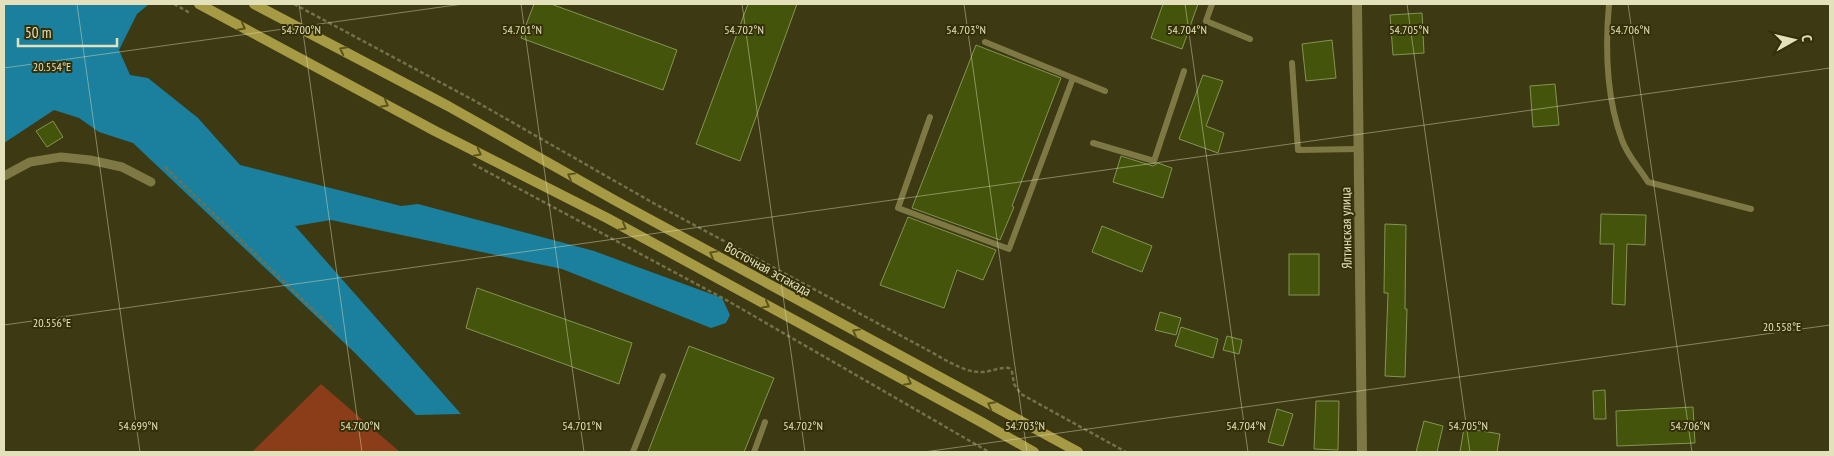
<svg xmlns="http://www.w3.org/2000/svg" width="1834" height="456" font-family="'PT Sans Narrow',sans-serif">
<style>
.green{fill:#8b3c18}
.water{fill:#1a809d}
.building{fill:#44550b;stroke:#829553}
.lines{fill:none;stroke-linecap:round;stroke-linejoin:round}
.path{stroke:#73704a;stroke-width:2.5;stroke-dasharray:4 2.5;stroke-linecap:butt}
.service{stroke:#7e7844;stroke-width:6}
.pedestrian{stroke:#7e7844;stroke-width:9}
.tertiary{stroke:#7e7844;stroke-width:10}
.secondary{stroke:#a69b44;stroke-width:10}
.oneway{stroke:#5b551c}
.ticks{fill:none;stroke:#e3e0bc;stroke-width:1;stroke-opacity:0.45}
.labels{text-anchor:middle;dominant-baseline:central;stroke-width:4;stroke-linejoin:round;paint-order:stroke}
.street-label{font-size:14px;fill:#e3e0bc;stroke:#332f07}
.ticks-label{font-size:12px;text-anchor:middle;fill:#e3e0bc;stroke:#332f07;stroke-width:4;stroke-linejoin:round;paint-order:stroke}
</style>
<rect width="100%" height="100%" fill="#3d3913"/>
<!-- green -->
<polygon class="green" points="321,384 400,452 252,452"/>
<!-- water -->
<polygon class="water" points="4,4 149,4 137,14 119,50 130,75 148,78 198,118 240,165 401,206 418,204 594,251 722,298 730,315 726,323 711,328 562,269 331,220 295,226 461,414 416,415 354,352 133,143 99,132 79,118 54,110 4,143"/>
<!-- building -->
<g class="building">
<polygon points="534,4 551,4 677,50 663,90 521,38"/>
<polygon points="748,4 797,4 740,161 696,144"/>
<polygon points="1163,4 1198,4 1182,49 1151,38"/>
<polygon points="1422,13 1424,53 1393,55 1390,15"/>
<polygon points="1332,40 1336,78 1306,81 1302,44"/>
<polygon points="976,45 1061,78 1012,206 1014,207 1000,240 912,208"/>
<polygon points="1203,75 1223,81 1206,126 1224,133 1218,153 1179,139"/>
<polygon points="1555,84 1559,125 1533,127 1530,86"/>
<polygon points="53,121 63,137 47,147 36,131"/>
<polygon points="1121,156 1153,166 1158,163 1172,168 1163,198 1113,182"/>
<polygon points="1601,214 1646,215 1645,245 1627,244 1625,305 1612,304 1614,244 1600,244"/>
<polygon points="908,217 996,250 983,280 957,270 944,308 880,285"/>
<polygon points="1385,224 1406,225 1405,309 1407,309 1405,377 1385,376 1388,293 1384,293"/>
<polygon points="1102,226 1152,246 1142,272 1092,252"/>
<rect x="1289" y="254" width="30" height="41"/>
<polygon points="477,288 632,343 619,384 466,328"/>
<polygon points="1160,312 1181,318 1176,335 1155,330"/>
<polygon points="1181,327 1218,339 1213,358 1175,346"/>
<polygon points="1227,336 1242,340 1239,354 1223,350"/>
<polygon points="689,346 774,378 744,452 648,452"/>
<polygon points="1605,390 1606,419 1594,419 1593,391"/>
<polygon points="1316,401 1339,401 1338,450 1314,449"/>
<polygon points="1693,407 1695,443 1617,446 1616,411"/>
<polygon points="1277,409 1293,414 1283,446 1268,442"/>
<polygon points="1424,421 1443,426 1437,452 1416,452"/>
<polygon points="1464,428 1500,434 1497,452 1460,452"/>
</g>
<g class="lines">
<!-- path -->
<g class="path">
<polyline points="174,4 190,13"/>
<path d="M294 4 475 101 655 204 922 347C938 355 963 373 981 372 991 372 998 367 1009 368L1012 372 1014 384 1021 394 1126 452"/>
<polyline points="473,164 728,301 989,452"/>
<polyline points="165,167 335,331"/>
</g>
<!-- service -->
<g class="service">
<polyline points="1212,4 1206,21 1250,39"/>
<path d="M1609 4C1605 49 1606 97 1622 140 1627 155 1640 169 1648 182L1751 209"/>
<polyline points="985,42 1105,91"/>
<polyline points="1292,63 1298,150 1359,149"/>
<polyline points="930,117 898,208 1009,249 1073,78"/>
<polyline points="1093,143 1154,161 1184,71"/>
<polyline points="633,452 663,376"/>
<polyline points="754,452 765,422"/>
</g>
<!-- pedestrian -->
<polyline class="pedestrian" points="4,176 30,162 61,157 90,160 122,167 151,182"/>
<!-- tertiary -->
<polyline class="tertiary" points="1357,4 1362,452"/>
<!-- secondary -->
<g class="secondary">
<polyline points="199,4 435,131 607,218 983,423 1034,452"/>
<polyline points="254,4 448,106 616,201 1078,452"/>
</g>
</g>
<!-- one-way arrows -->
<defs><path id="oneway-chevron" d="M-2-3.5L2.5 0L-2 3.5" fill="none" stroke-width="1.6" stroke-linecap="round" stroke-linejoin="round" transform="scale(1.25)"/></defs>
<g class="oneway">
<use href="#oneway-chevron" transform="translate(242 27) rotate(28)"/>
<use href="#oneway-chevron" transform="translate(343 50) rotate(-153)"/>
<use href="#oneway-chevron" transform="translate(385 104) rotate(28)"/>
<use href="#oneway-chevron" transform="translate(478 153) rotate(27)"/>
<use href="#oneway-chevron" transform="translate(571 176) rotate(-151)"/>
<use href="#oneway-chevron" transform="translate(623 227) rotate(29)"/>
<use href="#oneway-chevron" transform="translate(713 254) rotate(-151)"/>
<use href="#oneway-chevron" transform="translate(766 305) rotate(29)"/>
<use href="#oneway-chevron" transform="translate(856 332) rotate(-151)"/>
<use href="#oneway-chevron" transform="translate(908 382) rotate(28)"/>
<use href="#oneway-chevron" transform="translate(991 405) rotate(-152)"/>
</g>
<!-- ticks -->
<path class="ticks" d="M77 4 140 452M299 4 362 452M521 4 584 452M742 4 805 452M964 4 1027 452M1185 4 1248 452M1407 4 1470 452M1628 4 1692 452M4 68 463 4M4 325 1830 68M924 452 1830 325"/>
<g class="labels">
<!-- street labels -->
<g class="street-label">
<text transform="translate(1346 228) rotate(-91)">Ялтинская улица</text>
<text transform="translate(768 269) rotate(29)">Восточная эстакада</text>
</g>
</g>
<g class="ticks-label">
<text x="301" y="34">54.700°N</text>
<text x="522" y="34">54.701°N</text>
<text x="744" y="34">54.702°N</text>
<text x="966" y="34">54.703°N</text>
<text x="1187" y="34">54.704°N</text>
<text x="1409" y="34">54.705°N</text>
<text x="1630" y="34">54.706°N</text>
<text x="52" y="71">20.554°E</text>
<text x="52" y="327">20.556°E</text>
<text x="1782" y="331">20.558°E</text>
<text x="138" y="430">54.699°N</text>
<text x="360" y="430">54.700°N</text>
<text x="582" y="430">54.701°N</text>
<text x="803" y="430">54.702°N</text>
<text x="1025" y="430">54.703°N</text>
<text x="1246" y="430">54.704°N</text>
<text x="1468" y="430">54.705°N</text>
<text x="1690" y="430">54.706°N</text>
</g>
<!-- border -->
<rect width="1834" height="456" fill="none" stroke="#e3e0bc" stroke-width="10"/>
<!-- north arrow -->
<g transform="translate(1794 40) rotate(82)" stroke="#332f07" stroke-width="4" paint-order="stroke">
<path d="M0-4L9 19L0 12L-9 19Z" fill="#e3e0bc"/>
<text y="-8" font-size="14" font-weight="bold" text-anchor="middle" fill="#e3e0bc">С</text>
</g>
<!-- scale -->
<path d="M18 38v8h99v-8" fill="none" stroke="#e3e0bc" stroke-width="2.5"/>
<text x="25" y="38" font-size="15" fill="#e3e0bc" stroke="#332f07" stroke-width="4" paint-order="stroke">50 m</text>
</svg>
